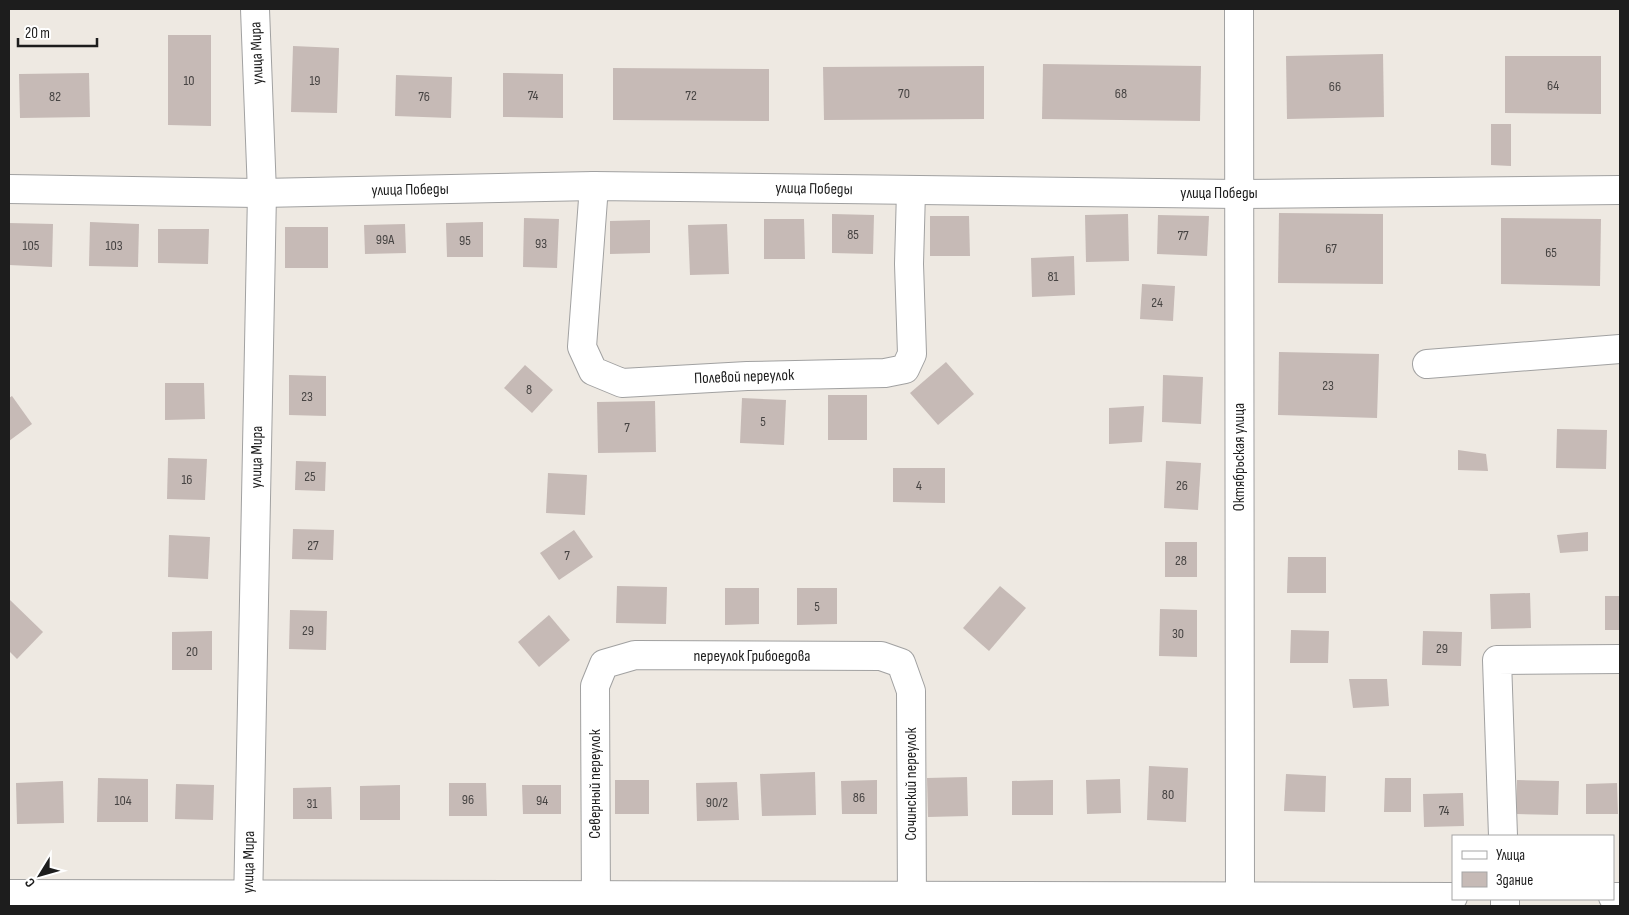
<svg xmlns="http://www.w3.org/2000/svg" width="1629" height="915" font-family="'Sofia Sans Condensed',sans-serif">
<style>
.building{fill:#c6bab6}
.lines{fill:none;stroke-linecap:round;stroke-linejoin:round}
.minor-casing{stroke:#a1a1a1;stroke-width:30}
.minor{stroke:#fff;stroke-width:28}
.labels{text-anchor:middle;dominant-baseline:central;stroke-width:4.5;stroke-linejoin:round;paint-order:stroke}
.number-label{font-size:14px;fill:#474443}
.street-label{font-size:16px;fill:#1d1d1d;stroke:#fff}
</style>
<rect width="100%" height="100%" fill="#eee9e2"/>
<!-- building -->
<g class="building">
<polygon points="168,35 211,35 211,126 168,125"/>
<polygon points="293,46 339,48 337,113 291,112"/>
<polygon points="1383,54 1384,117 1287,119 1286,56"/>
<polygon points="1505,56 1601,56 1601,114 1505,113"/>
<polygon points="1043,64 1201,66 1200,121 1042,119"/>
<polygon points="984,66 984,119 824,120 823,67"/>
<polygon points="613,68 769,69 769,121 613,120"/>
<polygon points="89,73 90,117 20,118 19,74"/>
<polygon points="503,73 563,74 563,118 503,117"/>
<polygon points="396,75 452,77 451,118 395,116"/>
<polygon points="1491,124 1511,124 1511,166 1491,165"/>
<polygon points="1279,213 1383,214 1383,284 1278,283"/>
<polygon points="832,214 874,215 873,254 832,253"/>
<polygon points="1128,214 1129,261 1086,262 1085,215"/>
<polygon points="1158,215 1209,216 1207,256 1157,254"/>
<polygon points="930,216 969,216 970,256 930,256"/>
<polygon points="524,218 559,219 557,268 523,267"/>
<polygon points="1501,218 1601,219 1600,286 1501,284"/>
<polygon points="764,219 804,219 805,259 764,259"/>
<polygon points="650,220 650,253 610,254 610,221"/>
<polygon points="90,222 139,224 138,267 89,266"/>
<polygon points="483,222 483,257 447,257 446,223"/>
<polygon points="9,223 53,224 52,267 9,265"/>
<polygon points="405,224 406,253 365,254 364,225"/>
<polygon points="727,224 729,274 690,275 688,225"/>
<rect x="285" y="227" width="43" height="41"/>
<polygon points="158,229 209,229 208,264 158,263"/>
<polygon points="1074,256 1075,295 1032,297 1031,258"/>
<polygon points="1142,284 1175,286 1173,321 1140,319"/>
<polygon points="1279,352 1379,354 1377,418 1278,415"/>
<polygon points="946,362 974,394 938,425 910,393"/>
<polygon points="525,365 553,390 532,413 504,388"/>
<polygon points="289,375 326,376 326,416 289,415"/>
<polygon points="1163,375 1203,377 1201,424 1162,422"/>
<polygon points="165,383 204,383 205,419 165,420"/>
<rect x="828" y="395" width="39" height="45"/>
<polygon points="12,396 32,424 9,441 9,398"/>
<polygon points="742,398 786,400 784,445 740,443"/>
<polygon points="655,401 656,452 598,453 597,402"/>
<polygon points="1144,406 1142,442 1109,444 1109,408"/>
<polygon points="1557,429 1607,430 1606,469 1556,468"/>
<polygon points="1458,450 1486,454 1488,471 1458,470"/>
<polygon points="168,458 207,459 205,500 167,499"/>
<polygon points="296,461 326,462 325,491 295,490"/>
<polygon points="1166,461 1201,463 1198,510 1164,508"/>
<polygon points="893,468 945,468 945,503 893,502"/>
<polygon points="548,473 587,475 585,515 546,513"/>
<polygon points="293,529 334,530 333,560 292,559"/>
<polygon points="574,530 593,557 559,580 540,553"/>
<polygon points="1588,532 1588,551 1560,553 1557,535"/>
<polygon points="169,535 210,537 208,579 168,577"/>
<rect x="1165" y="542" width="32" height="35"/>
<polygon points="1288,557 1326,557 1326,593 1287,593"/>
<polygon points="617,586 667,587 666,624 616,623"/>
<polygon points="1000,586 1026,608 989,651 963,628"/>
<polygon points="725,588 759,588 759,624 725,625"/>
<polygon points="797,588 837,588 837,624 797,625"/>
<polygon points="1530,593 1531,628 1491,629 1490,594"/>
<rect x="1605" y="596" width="15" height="34"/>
<polygon points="9,599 43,632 17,659 9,651"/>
<polygon points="1160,609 1197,610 1197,657 1159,656"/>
<polygon points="290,610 327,611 326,650 289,649"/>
<polygon points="549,615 570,640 539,667 518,642"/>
<polygon points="1291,630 1329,631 1328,663 1290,663"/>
<polygon points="212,631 212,670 172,670 172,632"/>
<polygon points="1423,631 1462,632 1461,666 1422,665"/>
<polygon points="1349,679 1387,679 1389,706 1353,708"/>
<polygon points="1149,766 1188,768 1186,822 1147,820"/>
<polygon points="815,772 816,815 762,816 760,774"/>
<polygon points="1286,774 1326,776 1325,812 1284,811"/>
<polygon points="967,777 968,816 928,817 927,778"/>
<polygon points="98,778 148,779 148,822 97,822"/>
<polygon points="1385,778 1411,778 1411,812 1384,812"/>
<polygon points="1120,779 1121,813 1087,814 1086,780"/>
<rect x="615" y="780" width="34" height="34"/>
<polygon points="877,780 877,814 842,814 841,781"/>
<polygon points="1053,780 1053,815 1012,815 1012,781"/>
<polygon points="1517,780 1559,781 1558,815 1516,814"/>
<polygon points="63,781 64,823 17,824 16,783"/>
<polygon points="737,782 739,820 697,821 696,783"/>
<polygon points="449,783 486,783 487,816 449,816"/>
<polygon points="1617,783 1618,814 1586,814 1586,784"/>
<polygon points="176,784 214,785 213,820 175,819"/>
<polygon points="400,785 400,820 360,820 360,786"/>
<polygon points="522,785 561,785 561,814 523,814"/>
<polygon points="331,787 332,819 293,819 293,788"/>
<polygon points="1463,793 1464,826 1424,827 1423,794"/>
</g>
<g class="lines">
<defs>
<g id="minor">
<polyline points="1239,9 1240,906"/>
<polyline points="594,186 582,347 593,371 622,383 747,376 885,373 905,369 912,354 909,264 911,191"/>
<polyline points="9,189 262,193 594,186 1238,194 1620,190"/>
<polyline points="1427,364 1620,349"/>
<polyline points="1503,836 1497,660 1620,659"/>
<polyline points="9,894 1453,897"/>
<polyline points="1613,897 1620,897"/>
<polyline points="1505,899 1505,906"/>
<polyline points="248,906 262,193 255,9"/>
<polyline points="596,906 595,686 604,664 635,655 881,656 901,663 911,691 912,906"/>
</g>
</defs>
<!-- minor casing -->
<use href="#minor" class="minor-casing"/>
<!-- minor -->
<use href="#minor" class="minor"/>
</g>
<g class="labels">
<!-- number labels -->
<g class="number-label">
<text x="189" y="80">10</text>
<text x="315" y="80">19</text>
<text x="1553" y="85">64</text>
<text x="1335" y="86">66</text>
<text x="904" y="93">70</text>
<text x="1121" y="93">68</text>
<text x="533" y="95">74</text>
<text x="691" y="95">72</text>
<text x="55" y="96">82</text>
<text x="424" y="96">76</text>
<text x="853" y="234">85</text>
<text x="1183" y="235">77</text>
<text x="385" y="239">99А</text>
<text x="465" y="240">95</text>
<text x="541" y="243">93</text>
<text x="31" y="245">105</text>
<text x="114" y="245">103</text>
<text x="1331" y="248">67</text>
<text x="1551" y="252">65</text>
<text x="1053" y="276">81</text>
<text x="1157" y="302">24</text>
<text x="1328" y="385">23</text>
<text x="529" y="389">8</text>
<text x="307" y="396">23</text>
<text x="763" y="421">5</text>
<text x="627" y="427">7</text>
<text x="310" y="476">25</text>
<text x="187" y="479">16</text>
<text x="919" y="485">4</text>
<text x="1182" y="485">26</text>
<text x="313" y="545">27</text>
<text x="567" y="555">7</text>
<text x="1181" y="560">28</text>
<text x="817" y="606">5</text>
<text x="308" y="630">29</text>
<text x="1178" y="633">30</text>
<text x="1442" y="648">29</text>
<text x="192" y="651">20</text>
<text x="1168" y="794">80</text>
<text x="859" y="797">86</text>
<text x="468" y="799">96</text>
<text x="123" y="800">104</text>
<text x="542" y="800">94</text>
<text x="717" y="802">90/2</text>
<text x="312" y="803">31</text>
<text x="1444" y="810">74</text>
</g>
<!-- street labels -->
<g class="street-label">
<text transform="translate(257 53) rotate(-92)">улица Мира</text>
<text transform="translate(814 189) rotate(1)">улица Победы</text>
<text transform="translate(410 190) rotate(-1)">улица Победы</text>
<text x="1219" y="193">улица Победы</text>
<text transform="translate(744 377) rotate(-2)">Полевой переулок</text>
<text transform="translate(257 457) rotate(-89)">улица Мира</text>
<text transform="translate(1239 457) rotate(-90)">Октябрьская улица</text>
<text x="752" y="656">переулок Грибоедова</text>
<text transform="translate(595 784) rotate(-90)">Северный переулок</text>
<text transform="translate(911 784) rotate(-90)">Сочинский переулок</text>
<text transform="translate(249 862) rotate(-89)">улица Мира</text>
</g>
</g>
<!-- border -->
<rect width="1629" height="915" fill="none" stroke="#1d1d1d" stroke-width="20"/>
<!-- legend -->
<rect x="1452" y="835" width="162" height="65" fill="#ffffff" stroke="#a5a5a5"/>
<rect x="1462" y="851" width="25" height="8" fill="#ffffff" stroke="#a5a5a5"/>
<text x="1496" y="860" font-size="15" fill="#1d1d1d">Улица</text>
<rect x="1462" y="872" width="25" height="15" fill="#c6bab6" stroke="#a5a5a5"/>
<text x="1496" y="885" font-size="15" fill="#1d1d1d">Здание</text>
<!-- north arrow -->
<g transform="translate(40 875) rotate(233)" stroke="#ffffff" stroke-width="4" paint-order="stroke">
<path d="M0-4L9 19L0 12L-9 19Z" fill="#1d1d1d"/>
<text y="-8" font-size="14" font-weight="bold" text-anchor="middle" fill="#1d1d1d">С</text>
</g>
<!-- scale -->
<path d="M18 38v8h79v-8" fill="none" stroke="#1d1d1d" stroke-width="2.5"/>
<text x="25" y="38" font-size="15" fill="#1d1d1d" stroke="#ffffff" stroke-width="4" paint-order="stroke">20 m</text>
</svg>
